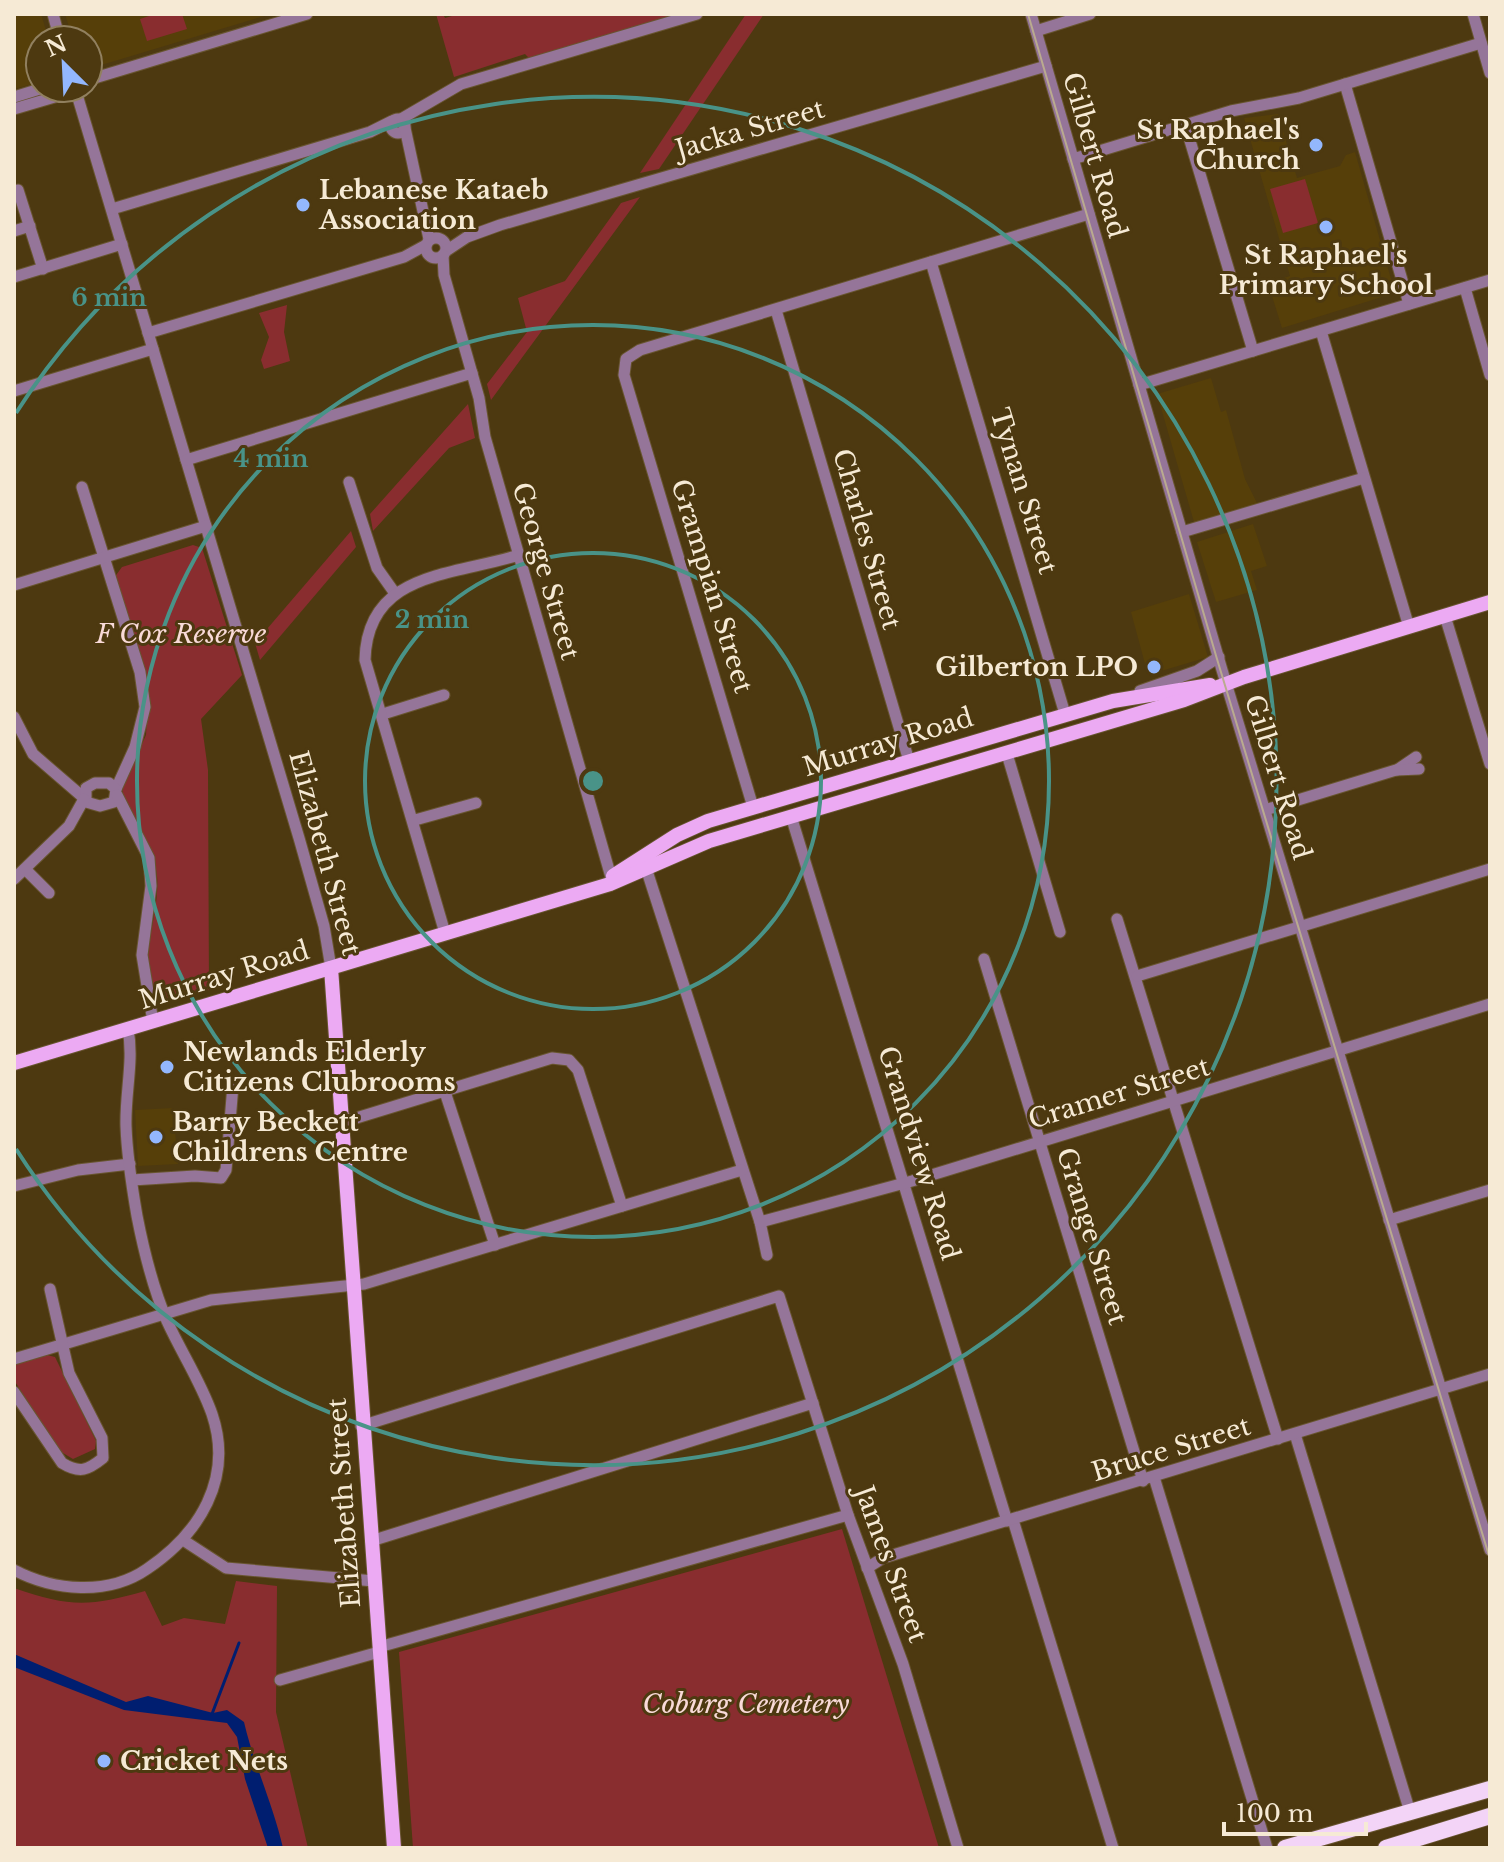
<svg xmlns="http://www.w3.org/2000/svg" width="1504" height="1862" font-family="'Libre Baskerville',serif">
<style>
.built{fill:#563f09}
.green{fill:#892d2f}
.water{fill:#001e70}
.lines{fill:none;stroke-linecap:round;stroke-linejoin:round}
.stream{stroke:#001e70;stroke-width:3}
.minor-casing{stroke:#685530;stroke-width:13}
.major-casing{stroke:#685530;stroke-width:16}
.highway-casing{stroke:#685530;stroke-width:18}
.minor{stroke:#957599;stroke-width:11}
.major{stroke:#ecaaf3;stroke-width:14}
.highway{stroke:#f3d4f7;stroke-width:16}
.tram{stroke:#baab8f;stroke-width:2}
.ring{fill:none;stroke:#499388;stroke-width:4}
.poi-dot{fill:#93b7fd;stroke:#4d3910;stroke-width:3}
.labels{text-anchor:middle;dominant-baseline:central;stroke-width:6;stroke-linejoin:round;paint-order:stroke}
.street-label{font-size:26px;fill:#f6ead5;stroke:#4d3910}
.poi-label{font-size:26px;font-weight:bold;fill:#f6ead5;stroke:#4d3910;text-anchor:start}
.park-label{font-size:26px;font-style:italic;fill:#f9dad8;stroke:#4d3910}
.centre{fill:#499388;stroke:#4d3910;stroke-width:4}
.ring-label{font-size:24px;text-anchor:middle;font-weight:bold;fill:#499388;stroke:#4d3910;stroke-width:6;stroke-linejoin:round;paint-order:stroke}
</style>
<rect width="100%" height="100%" fill="#4d3910"/>
<!-- built -->
<g class="built">
<polygon points="14,14 41,14 49,40 40,40 40,82 14,89"/>
<polygon points="65,14 271,14 88,69 88,40 73,40"/>
<polygon points="1278,114 1297,178 1340,166 1346,155 1355,152 1395,293 1282,328 1268,283 1290,276 1244,118"/>
<polygon points="1211,378 1221,412 1226,410 1245,479 1257,503 1194,522 1157,394"/>
<polygon points="1253,524 1267,566 1251,571 1257,590 1216,602 1197,542"/>
<polygon points="1189,594 1208,657 1148,675 1131,612"/>
<polygon points="173,1108 178,1164 138,1166 135,1110"/>
</g>
<!-- green -->
<g class="green">
<polygon points="155,14 182,14 187,29 147,41 140,19"/>
<polygon points="436,14 443,14 445,18 459,14 683,14 530,59 525,54 454,77"/>
<polygon points="746,14 764,14 659,169 640,173"/>
<polygon points="1305,179 1318,223 1283,233 1270,189"/>
<polygon points="640,197 491,400 487,384 527,332 518,298 565,281 621,203"/>
<polygon points="287,305 284,332 290,361 264,369 261,360 269,337 259,313"/>
<polygon points="468,404 475,438 449,448 373,531 370,514"/>
<polygon points="351,531 356,547 260,660 255,643"/>
<path d="M193 545 202 548 242 675 201 719 208 770 209 990 160 1005C132 966 161 918 157 876 154 842 127 820 122 789L146 735 149 685 114 578 122 567Z"/>
<polygon points="47,1355 55,1357 96,1441 95,1449 73,1459 58,1450 14,1380 14,1365"/>
<polygon points="842,1529 939,1848 413,1848 399,1652"/>
<path d="M236 1581 277 1586 276 1712 308 1848H14V1588C69 1607 89 1607 145 1591L162 1626 184 1618 225 1624Z"/>
</g>
<!-- water -->
<path class="water" d="M14 1654 126 1702 148 1696 213 1713 227 1710 244 1722C254 1765 273 1804 283 1848H268L245 1779 237 1737 227 1723 124 1710 14 1667Z"/>
<g class="lines">
<!-- stream -->
<polyline class="stream" points="212,1714 239,1643"/>
<defs>
<g id="minor">
<polyline points="53,14 60,40"/>
<polyline points="1031,14 1222,670 1490,1550"/>
<polyline points="1473,14 1490,73"/>
<polyline points="1036,31 1090,14"/>
<polyline points="88,80 307,14"/>
<polyline points="1345,84 1409,304"/>
<polyline points="75,88 299,838 324,926 331,968"/>
<polyline points="14,97 43,88"/>
<polyline points="14,109 58,96 69,88"/>
<circle cx="398" cy="126" r="7"/>
<polyline points="401,119 461,84 697,14"/>
<polyline points="1185,124 1253,351"/>
<polyline points="405,128 429,239"/>
<polyline points="1073,159 1231,111 1299,98 1481,43"/>
<polyline points="14,192 18,190 43,269"/>
<polyline points="112,209 370,132 392,121"/>
<polyline points="14,231 30,226"/>
<circle cx="436" cy="248" r="10"/>
<polyline points="446,251 467,237 500,225 1046,66"/>
<polyline points="443,255 444,275 479,398 485,437 611,877"/>
<polyline points="931,262 1065,714"/>
<polyline points="14,277 122,244"/>
<polyline points="1465,288 1490,375"/>
<polyline points="776,310 909,761"/>
<polyline points="1321,331 1409,627"/>
<polyline points="148,333 404,257 426,245"/>
<polyline points="1139,385 1490,280"/>
<polyline points="14,391 153,349"/>
<polyline points="186,460 472,373"/>
<polyline points="349,482 377,568 394,592"/>
<polyline points="82,487 140,672 145,707 135,747 116,789"/>
<polyline points="1182,532 1364,478"/>
<polyline points="14,585 206,526"/>
<polyline points="1445,616 1490,764"/>
<polyline points="1140,691 1197,671 1219,657"/>
<polyline points="383,714 444,695"/>
<polyline points="14,717 33,754 84,798"/>
<polyline points="1007,754 1060,932"/>
<polyline points="1397,770 1416,757"/>
<polygon points="109,783 116,789 114,802 100,806 86,802 86,788 95,783"/>
<polyline points="117,795 149,858 151,886 142,955 153,1022"/>
<polyline points="753,807 624,375 626,359 640,350 1089,214"/>
<polyline points="1265,810 1396,770 1419,769"/>
<polyline points="791,816 1007,1521"/>
<polyline points="415,820 476,803"/>
<polyline points="646,868 760,1222 767,1255"/>
<polyline points="25,869 49,893"/>
<polyline points="14,879 69,826 84,799"/>
<polyline points="1117,919 1278,1439"/>
<path d="M445 933 365 660C367 572 451 576 519 555"/>
<polyline points="984,959 1143,1481"/>
<polyline points="1137,976 1490,869"/>
<polyline points="445,1092 495,1245"/>
<polyline points="340,1123 552,1058 569,1060 578,1070 622,1206"/>
<polyline points="132,1180 195,1176 221,1178 226,1170 233,1085"/>
<polyline points="14,1186 78,1170 130,1164"/>
<polyline points="1389,1220 1490,1190"/>
<polyline points="760,1222 912,1181 1490,1004"/>
<polyline points="14,1359 211,1300 364,1284 742,1170"/>
<path d="M14 1392 62 1463C80 1474 88 1470 103 1458L102 1438 69 1373 50 1289"/>
<polyline points="361,1426 779,1296 848,1515 903,1664 958,1848"/>
<polyline points="1295,1434 1410,1812"/>
<polyline points="1154,1477 1267,1848"/>
<polyline points="1013,1520 1113,1848"/>
<polyline points="183,1540 226,1568 374,1581"/>
<polyline points="371,1541 813,1403"/>
<polyline points="867,1568 883,1558 1490,1374"/>
<path d="M14 1570C54 1591 108 1596 147 1569 199 1534 234 1479 212 1414 201 1382 181 1352 167 1321 153 1288 144 1252 137 1216 132 1187 127 1156 126 1126 125 1093 134 1061 128 1029"/>
<polyline points="379,1647 848,1515"/>
<polyline points="280,1680 379,1652"/>
</g>
<g id="major">
<polyline points="613,876 677,835 708,821 1113,701 1210,685"/>
<polyline points="331,968 394,1848"/>
<polyline points="14,1063 610,884 709,841 1184,700 1244,677 1490,602"/>
</g>
<g id="highway">
<polyline points="1285,1848 1490,1789"/>
<polyline points="1386,1848 1490,1816"/>
</g>
</defs>
<!-- minor casing -->
<use href="#minor" class="minor-casing"/>
<!-- major casing -->
<use href="#major" class="major-casing"/>
<!-- highway casing -->
<use href="#highway" class="highway-casing"/>
<!-- minor -->
<use href="#minor" class="minor"/>
<!-- major -->
<use href="#major" class="major"/>
<!-- highway -->
<use href="#highway" class="highway"/>
<!-- tram -->
<polyline class="tram" points="1028,14 1217,659 1490,1559"/>
</g>
<!-- distance rings -->
<g class="ring">
<circle cx="593" cy="781" r="228"/>
<circle cx="593" cy="781" r="456"/>
<path d="M16 413A684 684 0 1 1 16 1149"/>
</g>
<!-- markers -->
<g class="poi-dot">
<circle cx="1316" cy="145" r="8"/>
<circle cx="303" cy="205" r="8"/>
<circle cx="1326" cy="227" r="8"/>
<circle cx="1154" cy="667" r="8"/>
<circle cx="167" cy="1067" r="8"/>
<circle cx="156" cy="1137" r="8"/>
<circle cx="104" cy="1761" r="8"/>
</g>
<g class="labels">
<!-- street labels -->
<g class="street-label">
<text transform="translate(750 129) rotate(-16)">Jacka Street</text>
<text transform="translate(1095 155) rotate(74)">Gilbert Road</text>
<text transform="translate(1024 491) rotate(73)">Tynan Street</text>
<text transform="translate(867 539) rotate(74)">Charles Street</text>
<text transform="translate(546 571) rotate(74)">George Street</text>
<text transform="translate(712 586) rotate(73)">Grampian Street</text>
<text transform="translate(888 742) rotate(-17)">Murray Road</text>
<text transform="translate(1278 777) rotate(73)">Gilbert Road</text>
<text transform="translate(325 853) rotate(75)">Elizabeth Street</text>
<text transform="translate(224 975) rotate(-17)">Murray Road</text>
<text transform="translate(1119 1093) rotate(-17)">Cramer Street</text>
<text transform="translate(919 1153) rotate(73)">Grandview Road</text>
<text transform="translate(1092 1236) rotate(73)">Grange Street</text>
<text transform="translate(1171 1449) rotate(-17)">Bruce Street</text>
<text transform="translate(344 1503) rotate(-94)">Elizabeth Street</text>
<text transform="translate(891 1564) rotate(70)">James Street</text>
</g>
<!-- poi labels -->
<g class="poi-label">
<text x="1300" y="130" text-anchor="end">St Raphael's<tspan x="1300" dy="30">Church</tspan></text>
<text x="319" y="190">Lebanese Kataeb<tspan x="319" dy="30">Association</tspan></text>
<text x="1326" y="255" text-anchor="middle">St Raphael's<tspan x="1326" dy="30">Primary School</tspan></text>
<text x="1138" y="667" text-anchor="end">Gilberton LPO</text>
<text x="183" y="1052">Newlands Elderly<tspan x="183" dy="30">Citizens Clubrooms</tspan></text>
<text x="172" y="1122">Barry Beckett<tspan x="172" dy="30">Childrens Centre</tspan></text>
<text x="120" y="1761">Cricket Nets</text>
</g>
<!-- park labels -->
<g class="park-label">
<text x="181" y="634">F Cox Reserve</text>
<text x="746" y="1704">Coburg Cemetery</text>
</g>
</g>
<circle cx="593" cy="781" r="12" class="centre"/>
<g class="ring-label">
<text x="109" y="306">6 min</text>
<text x="271" y="467">4 min</text>
<text x="432" y="628">2 min</text>
</g>
<!-- border -->
<rect width="1504" height="1862" fill="none" stroke="#f6ead5" stroke-width="32"/>
<!-- north arrow -->
<g transform="translate(64 64) rotate(336)"><circle r="38" fill="#4d3910" stroke="#91805f" stroke-width="2"/>
<path d="M0-6L14 30L0 20L-14 30Z" fill="#93b7fd"/>
<text y="-12" font-size="22" font-weight="bold" text-anchor="middle" fill="#f6ead5">N</text>
</g>
<!-- scale -->
<path d="M1224 1822v12h142v-12" fill="none" stroke="#f6ead5" stroke-width="4"/>
<text x="1236" y="1822" font-size="24" fill="#f6ead5" stroke="#4d3910" stroke-width="6" paint-order="stroke">100 m</text>
</svg>
